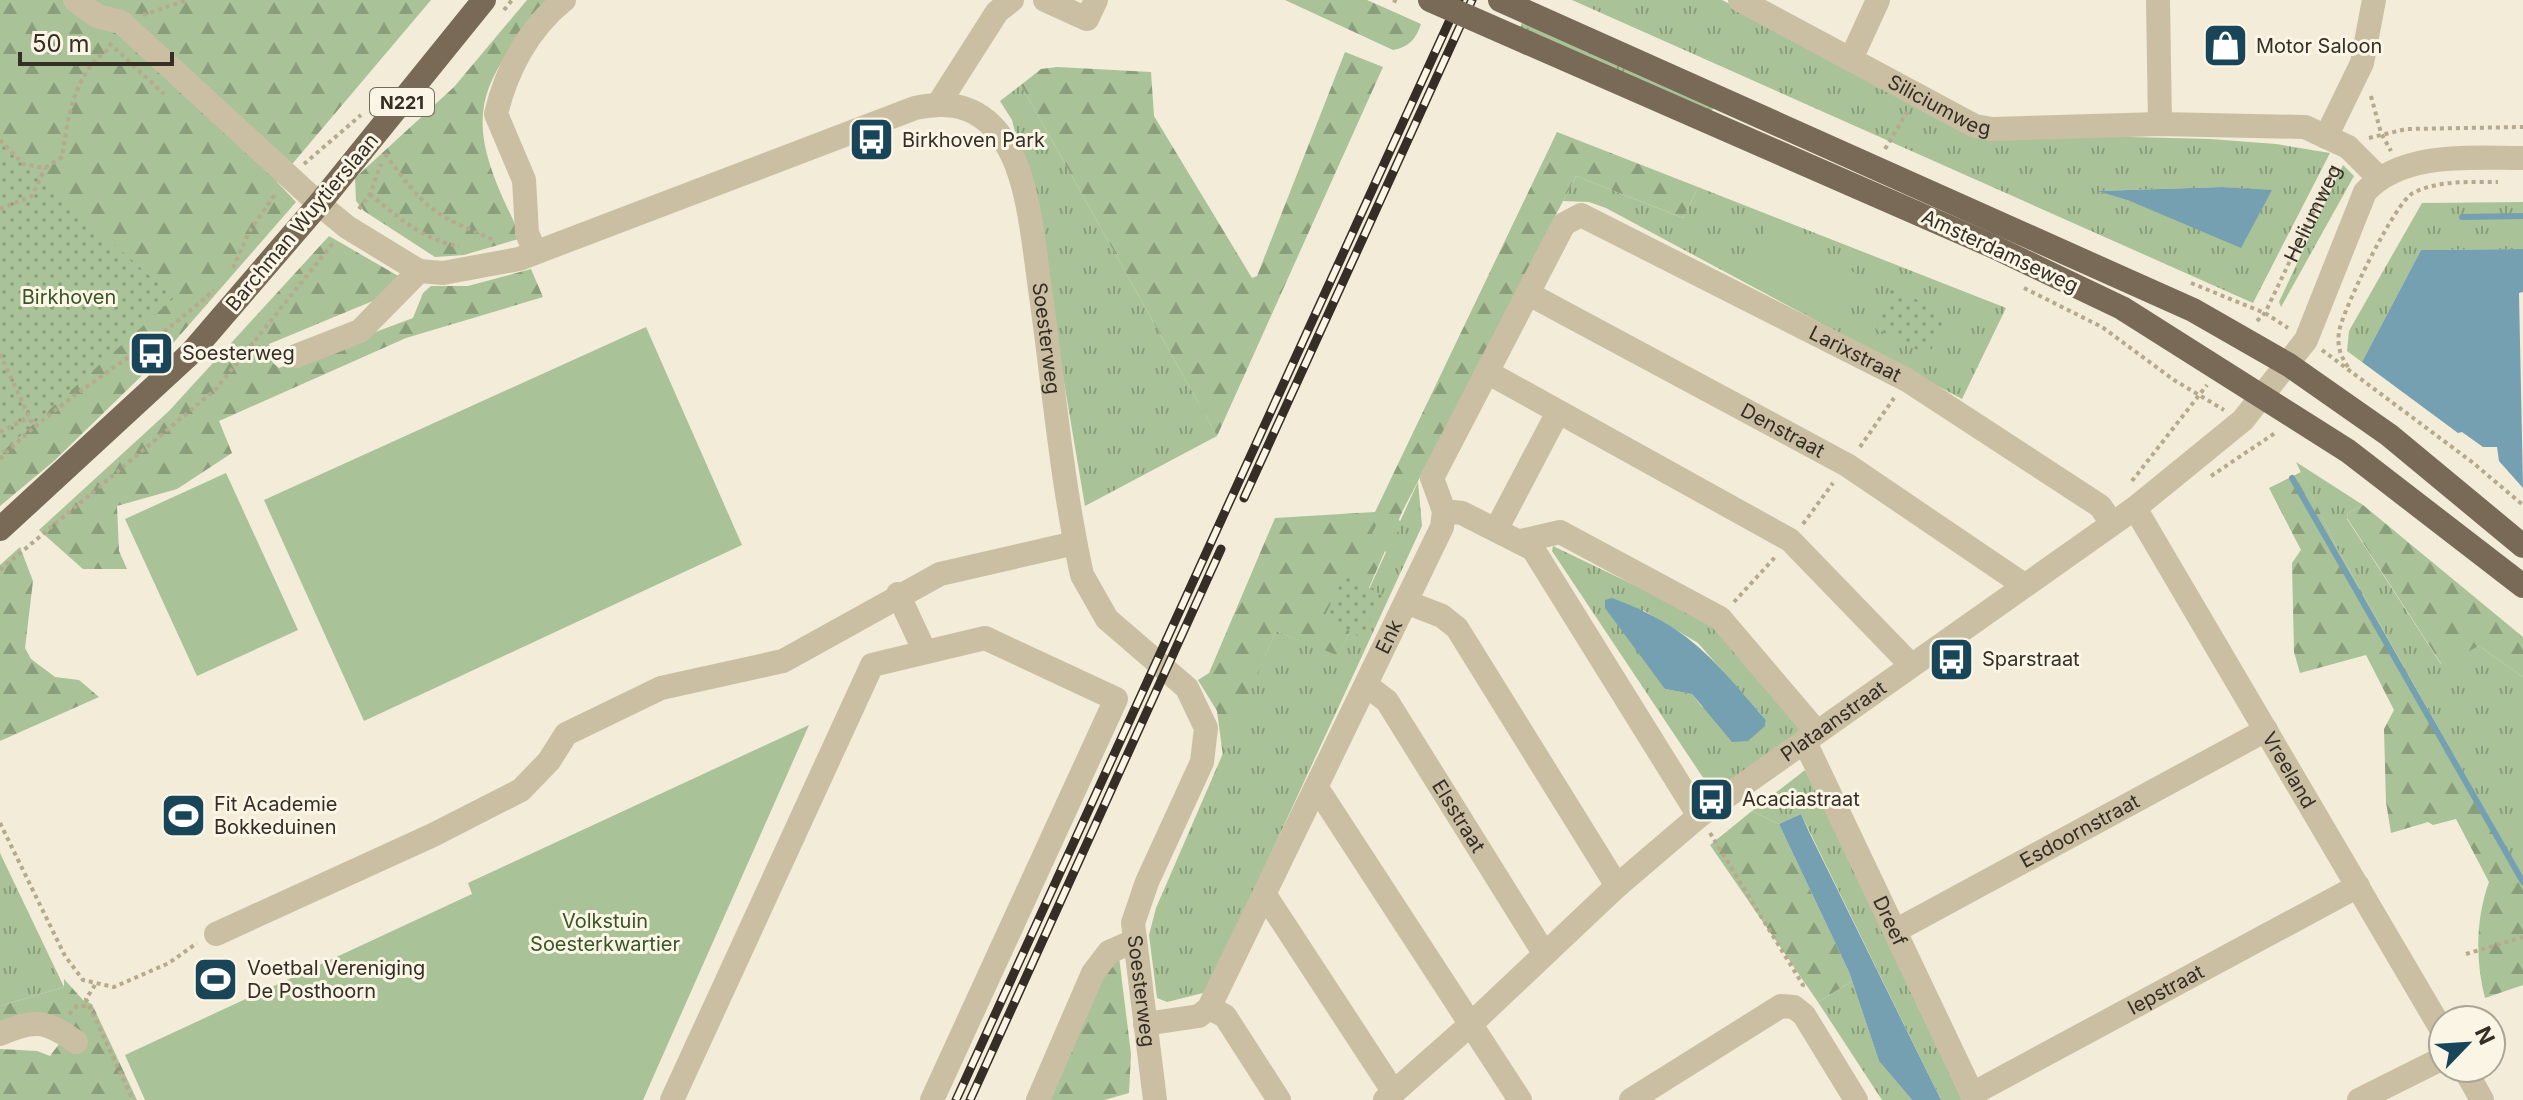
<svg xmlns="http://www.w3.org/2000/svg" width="2523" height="1100" font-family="Inter,sans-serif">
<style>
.grass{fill:url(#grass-tufts);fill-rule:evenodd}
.forest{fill:url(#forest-firs)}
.park{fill:url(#park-dots)}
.garden{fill:#a9c297}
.water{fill:#75a0b1}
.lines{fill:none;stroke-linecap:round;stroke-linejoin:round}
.stream{stroke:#75a0b1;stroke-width:6}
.path{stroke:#b6a98d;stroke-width:4;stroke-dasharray:4 4;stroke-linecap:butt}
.minor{stroke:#cbbfa3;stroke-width:24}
.major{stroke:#786a56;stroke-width:24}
.rail-casing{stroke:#352e26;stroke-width:9}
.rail{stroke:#faf5e4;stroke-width:6;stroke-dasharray:18;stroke-linecap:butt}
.major-bridge{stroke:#786a56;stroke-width:24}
.labels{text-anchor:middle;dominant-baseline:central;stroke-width:6;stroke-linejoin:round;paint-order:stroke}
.shield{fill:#faf5e4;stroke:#706a5f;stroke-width:2}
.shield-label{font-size:18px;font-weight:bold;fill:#352e26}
.poi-label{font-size:20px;fill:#352e26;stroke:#faf5e4;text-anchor:start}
.street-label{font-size:20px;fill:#352e26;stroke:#faf5e4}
.park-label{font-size:20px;fill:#395528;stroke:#faf5e4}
</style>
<defs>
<pattern id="grass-tufts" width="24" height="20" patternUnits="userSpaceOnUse" patternTransform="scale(2)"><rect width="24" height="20" fill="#a9c297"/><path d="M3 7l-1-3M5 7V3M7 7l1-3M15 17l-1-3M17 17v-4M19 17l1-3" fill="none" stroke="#8a9e7b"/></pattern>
<pattern id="forest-firs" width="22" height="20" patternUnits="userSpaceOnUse" patternTransform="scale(2)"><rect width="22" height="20" fill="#a9c297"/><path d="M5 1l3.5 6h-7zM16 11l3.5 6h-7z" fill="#8a9e7b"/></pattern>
<pattern id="park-dots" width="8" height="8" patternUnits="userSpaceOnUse" patternTransform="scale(2)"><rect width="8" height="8" fill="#a9c297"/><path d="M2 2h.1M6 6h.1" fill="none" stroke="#8a9e7b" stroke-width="1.8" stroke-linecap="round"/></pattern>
</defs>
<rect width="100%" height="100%" fill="#f2ecd8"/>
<!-- grass -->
<g class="grass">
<path d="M1572 0H1722L1974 133 2210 139 2276 144 2330 153 2253 303ZM2222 187 2272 191 2130 201 2098 191Z"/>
<polygon points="1522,22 1714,105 1712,111 1520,28"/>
<polygon points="1021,85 1217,436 1085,506 1034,205 1012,120 1000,101"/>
<polygon points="2343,165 2354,176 2281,307 2279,302"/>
<polygon points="1576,176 1683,218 1698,187 2006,308 1962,399 1606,208 1589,202 1563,201"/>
<polygon points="2523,202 2523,249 2421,250 2362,362 2347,351 2349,331 2422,203"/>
<polygon points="2296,462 2363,505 2348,513 2347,519 2441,664 2479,646 2523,677 2523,878 2337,548"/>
<polygon points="1418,482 1422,526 1207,992 1167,1002 1157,998 1149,935 1156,908 1276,631 1339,655"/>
<path d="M1553 546 1709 621 1804 730 1716 797 1552 551ZM1643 610 1698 643 1766 720 1765 726 1702 707 1692 694 1665 689Z"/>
<polygon points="1805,770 1827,814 1962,1100 1941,1100 1801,814 1779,824 1752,811"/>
<polygon points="0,853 64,987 0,1006"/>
<polygon points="1852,981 1879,1061 1912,1100 1882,1100 1818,1002"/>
</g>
<!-- forest -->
<g class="forest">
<polygon points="0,0 431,0 277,182 296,202 161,357 54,461 0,506"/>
<path d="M527 0H553C464 92 466 127 522 238L464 255 435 257 364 211 356 201 355 178 454 87Z"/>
<path d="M1285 0H1367L1421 24C1416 39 1409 47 1393 50Z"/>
<polygon points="1345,52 1383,67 1217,436 1021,85 1041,69 1057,67 1151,72 1154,116 1252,278 1257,276"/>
<polygon points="1557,132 1698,187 1683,218 1576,176 1403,510 1339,656 1276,631 1223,756 1217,711 1198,680 1209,673 1275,518 1375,512"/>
<polygon points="329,236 400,277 392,293 269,344 273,363 279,368 413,318 423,293 431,286 468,286 531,269 543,297 406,338 219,421 232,453 177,489 117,506 119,551 127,569 83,569 39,530 169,411"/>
<path d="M2301 472 2337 548 2523 878V985L2485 998C2475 960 2476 918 2489 882L2456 819 2433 825 2428 822 2391 833 2386 802 2384 729 2394 710 2366 655 2300 673 2294 652 2292 563 2301 550 2269 488Z"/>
<polygon points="2363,505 2523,637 2523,677 2479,646 2442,665 2347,518 2348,513"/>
<polygon points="20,547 33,581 25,648 31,659 55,677 79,680 99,697 0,741 0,565"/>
<polygon points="1752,811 1779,824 1849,972 1852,981 1818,1002 1710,845"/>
<polygon points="1119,957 1131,1054 1129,1093 1104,1100 1046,1100 1087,998"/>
<polygon points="64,979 83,1000 92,1004 137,1100 0,1100 0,1049 37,1051 50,1056 65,1036 0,1022 0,1006 64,987"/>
</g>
<!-- park -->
<g class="park">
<polygon points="0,142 174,298 0,454"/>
<polygon points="1891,287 1946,314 1929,356 1876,329"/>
<polygon points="1345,575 1382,595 1362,638 1324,617"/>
</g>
<!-- garden -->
<g class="garden">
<polygon points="1768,225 1857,274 1835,329 1743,280"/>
<polygon points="646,327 742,545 364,721 264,500"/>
<polygon points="226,473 298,630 197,676 125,519"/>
<polygon points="1383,511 1402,522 1388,553 1368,542"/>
<polygon points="809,725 643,1100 145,1100 125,1055 472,894 468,883"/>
</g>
<!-- water -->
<g class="water">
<polygon points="2222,187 2272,190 2241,248 2130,201 2097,191"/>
<polygon points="2523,249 2523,292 2519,293 2523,488 2499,461 2497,447 2483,447 2462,432 2458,433 2362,362 2421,250"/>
<path d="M1612 598C1690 627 1713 659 1766 720L1765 726 1748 741 1732 742 1692 694 1665 689 1605 608V600Z"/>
<polygon points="1801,814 1809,832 1941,1100 1912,1100 1879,1061 1849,972 1779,824"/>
</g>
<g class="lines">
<!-- stream -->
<g class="stream">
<polyline points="2462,217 2523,216"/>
<polyline points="2292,478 2523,882"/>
</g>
<!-- path -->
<g class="path">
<polyline points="1393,0 1400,3"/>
<polyline points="504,10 512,0"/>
<polyline points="143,15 187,0"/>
<polyline points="109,43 164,94"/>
<polyline points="2371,96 2381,133 2391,151"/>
<polyline points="2369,138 2406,129 2523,127"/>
<path d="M0 140 23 164 45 168 62 157C68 118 74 70 111 48"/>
<polyline points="1885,149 1907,112"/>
<path d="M385 154C425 208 431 214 494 240"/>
<polyline points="304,164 361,115"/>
<path d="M370 194C396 216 425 241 459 246"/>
<polyline points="0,209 32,196 45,168"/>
<polyline points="359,209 370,194 381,164"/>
<polyline points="233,268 249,232 276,193"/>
<polyline points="2191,283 2265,313 2288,328"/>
<polyline points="2024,288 2102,327 2174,380 2224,410"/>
<path id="s1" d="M2257 321 2265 313 2336 165"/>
<polyline points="2322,350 2472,462 2523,505"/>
<polyline points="0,354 33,425"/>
<path d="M2348 367C2340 355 2337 346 2339 332 2342 311 2395 202 2413 193 2438 180 2471 182 2498 182"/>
<polyline points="0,432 29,417"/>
<polyline points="1860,447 1894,398"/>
<path d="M0 459C64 393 147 352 214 290"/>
<polyline points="2211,476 2275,433"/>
<polyline points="2132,481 2207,385"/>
<polyline points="1803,524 1833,483"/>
<polyline points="0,570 216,389 334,242"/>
<polyline points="1734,602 1777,555"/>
<polyline points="0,823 65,956 83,980 114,987 169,963 197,943"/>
<polyline points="1710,833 1803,985 1801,990"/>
<polyline points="2466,954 2523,937"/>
<polyline points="95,985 86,999 133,1100"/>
<polyline points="69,1014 77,1006 88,1006"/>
</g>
<!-- minor -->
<g class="minor">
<path id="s2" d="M75 0 97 16 121 22 319 204 347 227 419 271 443 273 519 259 915 108C953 100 982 107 1005 142 1030 181 1034 250 1041 296 1054 389 1062 484 1082 575L1107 619 1187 688 1206 728 1202 762 1147 882 1133 923 1155 1100"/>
<polyline points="1045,0 1087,19 1096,0"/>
<path id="s3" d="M1740 0 1975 126 1992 129 2160 124 2305 127 2348 147 2378 177"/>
<polyline points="2158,0 2160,124"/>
<polyline points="1851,59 1878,0"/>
<polyline points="939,103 997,12 1012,0"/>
<polyline points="2326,137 2362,63 2374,0"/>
<path d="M535 252 527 233 524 180 496 114C506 71 528 29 564 0"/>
<path id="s4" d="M1529 294 1847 465 2024 585"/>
<polyline points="296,356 360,331 419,271"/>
<polyline points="1487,372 1790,540 1911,665"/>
<path id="s5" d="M2135 508 2443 1032"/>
<polyline points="1444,511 1462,513 1533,549 1699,816"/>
<polyline points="1496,530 1558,412"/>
<polyline points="1521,541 1560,532 1720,618 1817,732"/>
<polyline points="898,594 925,652"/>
<polyline points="1406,602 1442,616 1457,628 1617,886"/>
<path id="s6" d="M1366 685 1387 701 1544 953"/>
<path id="s7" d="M1805 742 1975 1100"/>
<polyline points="1317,788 1520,1100"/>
<polyline points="1265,895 1393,1091"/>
<path id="s8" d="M1895 931 2266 730"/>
<polyline points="216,934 433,835 521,790 549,761 566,734 661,688 783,661 940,574 1075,543"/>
<polyline points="1209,1008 1225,1016 1279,1100"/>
<path id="s9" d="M1145 1024 1199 1016 1209 1008 1442 527 1444 511 1432 478 1564 224 1581 215 1907 380 2100 506 2112 523"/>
<path d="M0 1034C34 1019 46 1020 76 1042"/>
<polyline points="2464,1068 2482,1100"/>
<path id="s10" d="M1972 1094 2358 886"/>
<polyline points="672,1100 872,665 985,638 1116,699 932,1100"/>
<polyline points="1038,1100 1093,973 1109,952 1134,941"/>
<path id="s11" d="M1385 1100 1471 1024 1617 886 1699 816 2135 508 2243 420 2306 340 2365 192C2402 151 2472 158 2523 158"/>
<polyline points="1631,1100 1781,1006 1794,1007 1804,1015 1856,1100"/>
<polyline points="2359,1100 2443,1058"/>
</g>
<!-- major -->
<g class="major">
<polyline points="1500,0 2193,310 2289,365 2389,435 2523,546"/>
<polyline points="1528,43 1992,246 2122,308 2348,451 2523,586"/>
<polyline points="0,529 191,353 319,204 484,0"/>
</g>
<defs>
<g id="rail">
<polyline points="1244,498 1472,0"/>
<polyline points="956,1100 1459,0"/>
<polyline points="970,1100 1221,549"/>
</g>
</defs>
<!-- rail casing -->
<use href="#rail" class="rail-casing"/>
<!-- rail -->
<use href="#rail" class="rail"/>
<!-- major-bridge -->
<polyline class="major-bridge" points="1430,0 1528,43"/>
</g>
<!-- icons -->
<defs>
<symbol id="shop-square" viewBox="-11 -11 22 22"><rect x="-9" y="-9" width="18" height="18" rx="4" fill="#194559" stroke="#faf5e4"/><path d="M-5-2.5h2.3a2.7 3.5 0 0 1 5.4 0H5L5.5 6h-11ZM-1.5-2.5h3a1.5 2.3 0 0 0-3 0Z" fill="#fff"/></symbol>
<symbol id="bus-square" viewBox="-11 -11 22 22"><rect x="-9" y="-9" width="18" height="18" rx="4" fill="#194559" stroke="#faf5e4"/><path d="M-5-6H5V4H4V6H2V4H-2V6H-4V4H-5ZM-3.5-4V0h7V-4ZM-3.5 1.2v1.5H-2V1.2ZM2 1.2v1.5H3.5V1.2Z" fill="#fff"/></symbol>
<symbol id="stadium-square" viewBox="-11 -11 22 22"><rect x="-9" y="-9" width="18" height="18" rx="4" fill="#194559" stroke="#faf5e4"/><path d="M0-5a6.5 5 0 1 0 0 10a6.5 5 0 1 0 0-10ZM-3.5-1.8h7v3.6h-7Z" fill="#fff"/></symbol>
</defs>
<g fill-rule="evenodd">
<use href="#shop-square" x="2200" y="20" width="51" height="51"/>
<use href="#bus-square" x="846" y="114" width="51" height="51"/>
<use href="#bus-square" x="126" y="328" width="51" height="51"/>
<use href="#bus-square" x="1926" y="634" width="51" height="51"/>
<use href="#bus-square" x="1686" y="774" width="51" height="51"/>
<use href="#stadium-square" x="158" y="790" width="51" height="51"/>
<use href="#stadium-square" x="190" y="954" width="51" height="51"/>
</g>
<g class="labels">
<!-- shield labels -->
<rect class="shield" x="370" y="88" width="64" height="28" rx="6"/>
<g class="shield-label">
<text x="402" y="102">N221</text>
</g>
<!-- poi labels -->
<g class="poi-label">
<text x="2256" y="46">Motor Saloon</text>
<text x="902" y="140">Birkhoven Park</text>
<text x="182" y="353">Soesterweg</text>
<text x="1982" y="659">Sparstraat</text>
<text x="1742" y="799">Acaciastraat</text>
<text x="214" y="804">Fit Academie<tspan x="214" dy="23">Bokkeduinen</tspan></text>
<text x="247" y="968">Voetbal Vereniging<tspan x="247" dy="23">De Posthoorn</tspan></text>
</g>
<!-- street labels -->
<g class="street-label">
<text stroke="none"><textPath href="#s3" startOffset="226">Siliciumweg</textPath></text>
<text stroke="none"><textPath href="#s1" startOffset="122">Heliumweg</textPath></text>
<text transform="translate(302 222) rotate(-50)">Barchman Wuytierslaan</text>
<text transform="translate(2000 251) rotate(25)">Amsterdamseweg</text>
<text stroke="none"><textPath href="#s2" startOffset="1272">Soesterweg</textPath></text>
<text stroke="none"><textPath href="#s9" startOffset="1266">Larixstraat</textPath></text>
<text stroke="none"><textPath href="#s4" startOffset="288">Denstraat</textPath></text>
<text stroke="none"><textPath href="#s9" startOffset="480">Enk</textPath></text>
<text stroke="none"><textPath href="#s11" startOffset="588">Plataanstraat</textPath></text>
<text stroke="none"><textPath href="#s5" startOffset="304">Vreeland</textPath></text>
<text stroke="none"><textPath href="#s6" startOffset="162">Elsstraat</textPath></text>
<text stroke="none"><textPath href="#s8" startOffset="210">Esdoornstraat</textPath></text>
<text stroke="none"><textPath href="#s7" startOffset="198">Dreef</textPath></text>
<text stroke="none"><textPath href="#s10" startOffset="220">Iepstraat</textPath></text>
<text stroke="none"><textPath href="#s2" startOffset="1990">Soesterweg</textPath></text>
</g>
<!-- park labels -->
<g class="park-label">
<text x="69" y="297">Birkhoven</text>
<text x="605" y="921">Volkstuin<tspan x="605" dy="23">Soesterkwartier</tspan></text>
</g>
</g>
<!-- north arrow -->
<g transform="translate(2467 1044) rotate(65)"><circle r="38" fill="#faf5e4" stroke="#aba598" stroke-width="2"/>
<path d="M0-6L14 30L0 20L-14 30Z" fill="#194559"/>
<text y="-12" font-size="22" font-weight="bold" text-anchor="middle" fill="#352e26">N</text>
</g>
<!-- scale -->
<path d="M20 52v12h152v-12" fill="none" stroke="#352e26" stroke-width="4"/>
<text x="32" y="52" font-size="24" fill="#352e26" stroke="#faf5e4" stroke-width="6" paint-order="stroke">50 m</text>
</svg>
